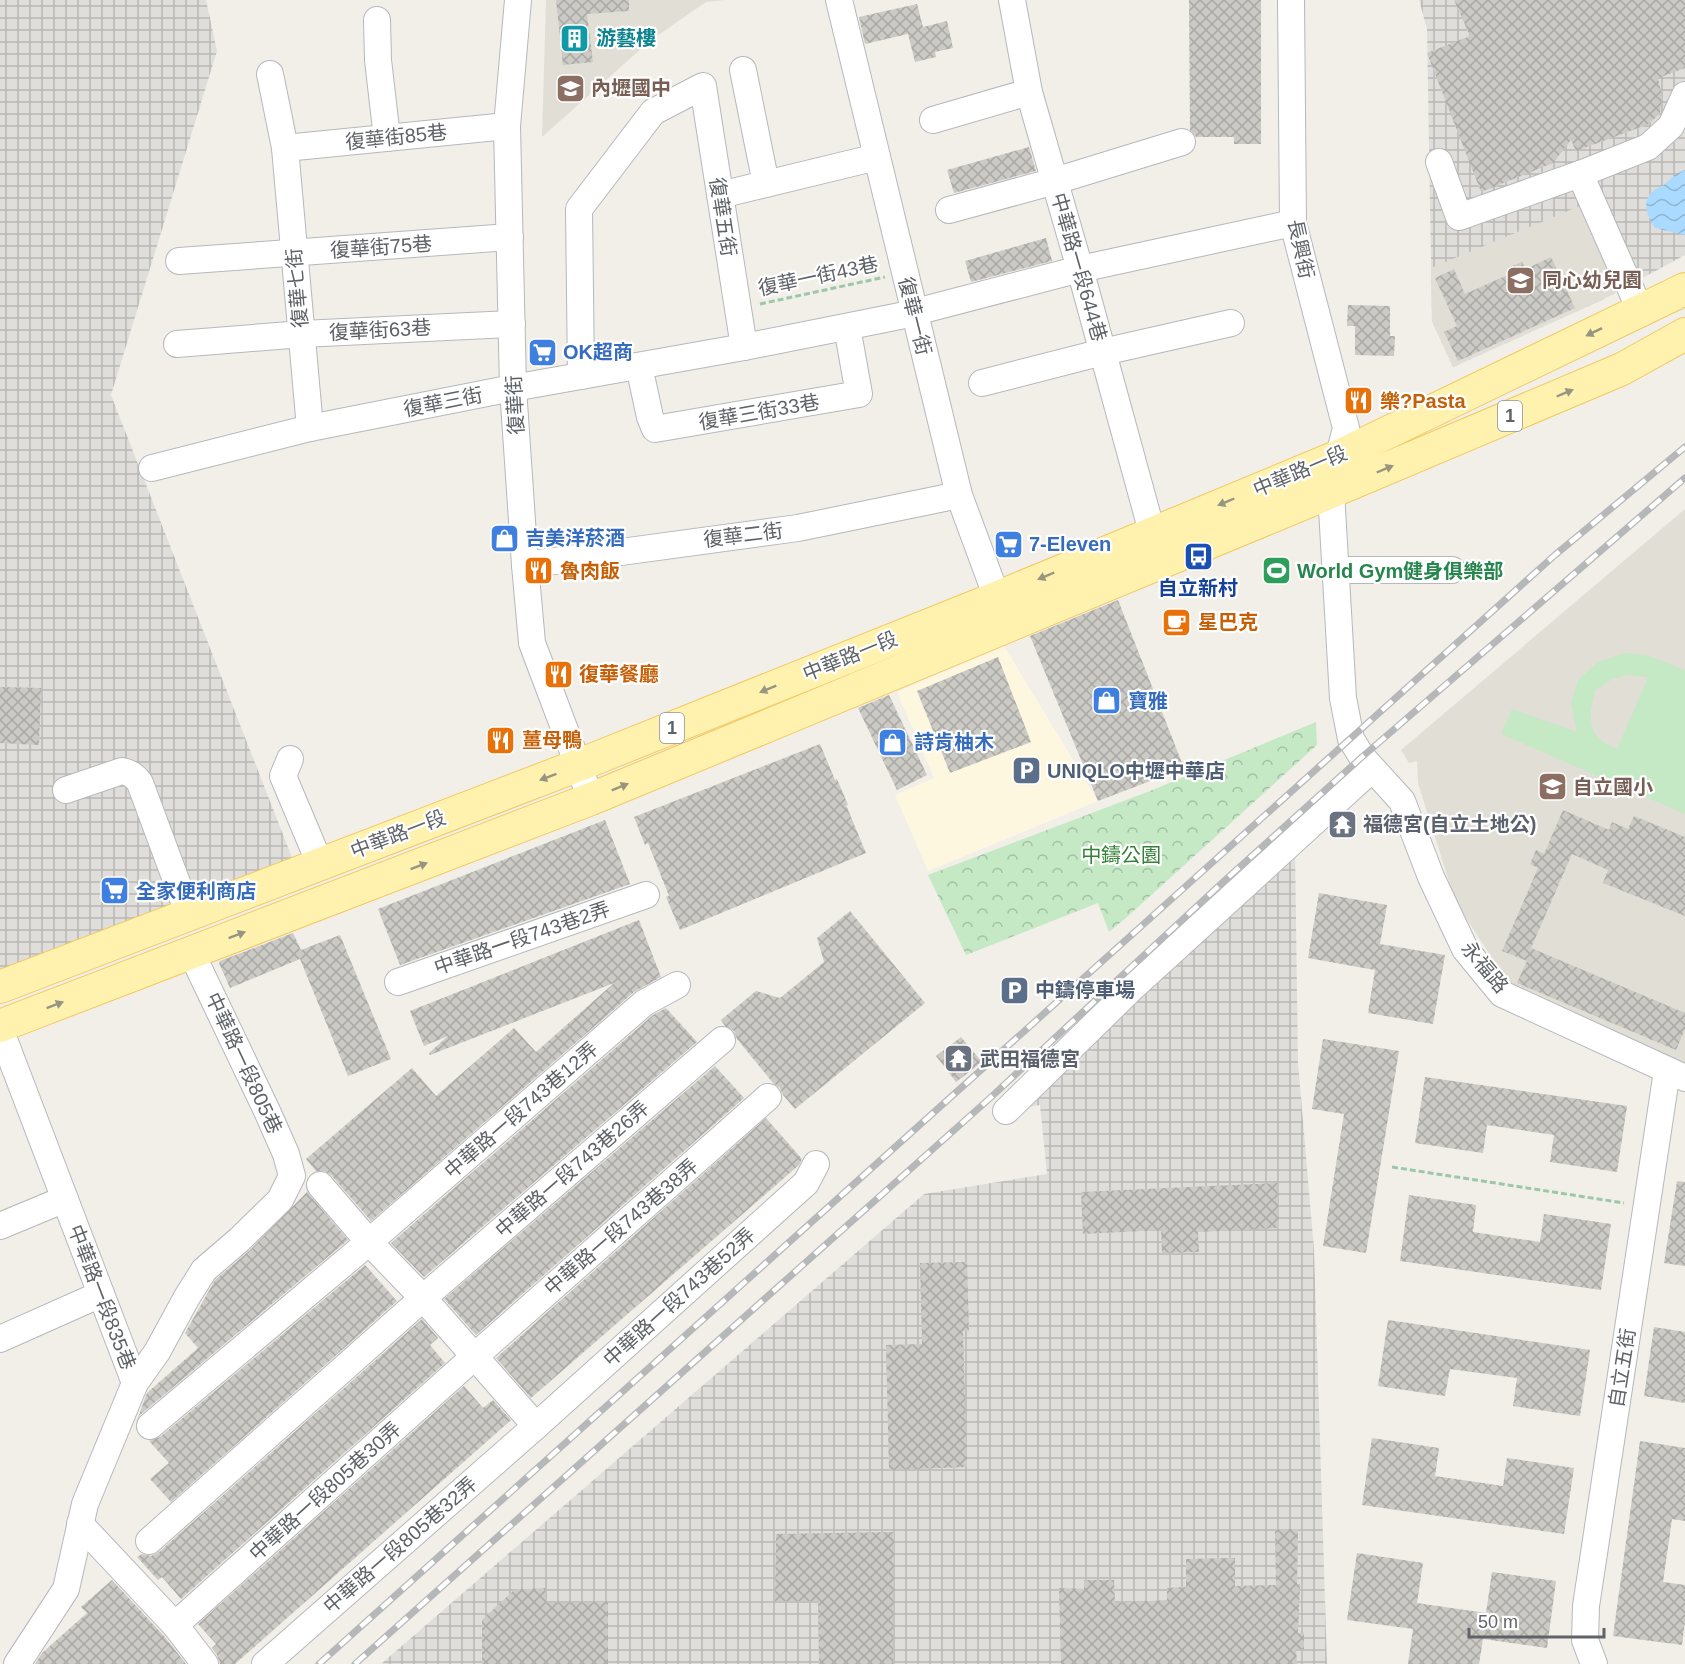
<svg xmlns="http://www.w3.org/2000/svg" width="1685" height="1664" font-family="Arial,'Noto Sans TC',sans-serif">
<style>
.commercial{fill:#fef7e0}
.industrial{fill:url(#industrial-grid)}
.education{fill:#e1ded6}
.park{fill:url(#park-crowns)}
.pitch{fill:#c5e8c5;fill-rule:evenodd}
.water{fill:url(#water-waves)}
.building{fill:url(#building-cross-hatch)}
.lines{fill:none;stroke-linecap:round;stroke-linejoin:round}
.minor-casing{stroke:#b5b8bc;stroke-width:28}
.major-casing{stroke:#f2c960;stroke-width:34}
.path{stroke:#9cc7a9;stroke-width:3;stroke-dasharray:6 3;stroke-linecap:butt}
.minor{stroke:#fff;stroke-width:26}
.major{stroke:#fff2af;stroke-width:32}
.rail-casing{stroke:#b6b7b8;stroke-width:7}
.rail{stroke:#fff;stroke-width:4.5;stroke-dasharray:14;stroke-linecap:butt}
.oneway{fill:#979581}
.labels{text-anchor:middle;dominant-baseline:central;stroke-width:4.5;stroke-linejoin:round;paint-order:stroke}
.shield{fill:#fff;stroke:#8f9295;stroke-width:1.5}
.shield-label{font-size:18px;font-weight:bold;fill:#5f6368}
.culture-label{font-size:20px;font-weight:bold;fill:#0d838f;stroke:#fff;text-anchor:start}
.education-label{font-size:20px;font-weight:bold;fill:#785e54;stroke:#fff;text-anchor:start}
.street-label{font-size:20px;fill:#5f6368;stroke:#fff}
.shop-label{font-size:20px;font-weight:bold;fill:#366cbe;stroke:#fff;text-anchor:start}
.food-label{font-size:20px;font-weight:bold;fill:#c56008;stroke:#fff;text-anchor:start}
.leisure-label{font-size:20px;font-weight:bold;fill:#27864d;stroke:#fff;text-anchor:start}
.transit-label{font-size:20px;font-weight:bold;fill:#164399;stroke:#fff}
.service-label{font-size:20px;font-weight:bold;fill:#4e5e75;stroke:#fff;text-anchor:start}
.worship-label{font-size:20px;font-weight:bold;fill:#5b616d;stroke:#fff;text-anchor:start}
.park-label{font-size:20px;fill:#348238;stroke:#fff}
</style>
<defs>
<pattern id="industrial-grid" width="8" height="8" patternUnits="userSpaceOnUse" patternTransform="scale(1.5)"><rect width="8" height="8" fill="#e0deda"/><path d="M0 4h8M4 0v8" fill="none" stroke="#b9b8b5"/></pattern>
<pattern id="park-crowns" width="20" height="18" patternUnits="userSpaceOnUse" patternTransform="scale(1.5)"><rect width="20" height="18" fill="#c5e8c5"/><path d="M2 6a3 3 0 1 1 6 0M12 15a3 3 0 1 1 6 0" fill="none" stroke="#a3c0a4"/></pattern>
<pattern id="water-waves" width="16" height="10" patternUnits="userSpaceOnUse" patternTransform="scale(1.5)"><rect width="16" height="10" fill="#aadaff"/><path d="M0 5q4-4 8 0t8 0" fill="none" stroke="#8eb4d2"/></pattern>
<pattern id="building-cross-hatch" width="8" height="8" patternUnits="userSpaceOnUse" patternTransform="scale(1.5)"><rect width="8" height="8" fill="#cccac5"/><path d="M0 0l8 8M0 8l8-8" fill="none" stroke="#a9a8a4"/></pattern>
</defs>
<rect width="100%" height="100%" fill="#f1efe8"/>
<!-- commercial -->
<polygon class="commercial" points="1004,646 1098,801 928,871 895,795 934,778 897,692"/>
<!-- industrial -->
<g class="industrial">
<polygon points="0,0 206,0 217,51 111,395 293,860 0,972"/>
<polygon points="1419,0 1685,0 1685,255 1600,301 1453,367 1432,321 1427,29"/>
<polygon points="1295,848 1298,1062 1314,1250 1327,1664 381,1664 924,1194 1047,1174 1040,1105 1006,1111"/>
</g>
<!-- education -->
<g class="education">
<polygon points="546,0 725,0 706,2 651,40 542,137"/>
<polygon points="1580,206 1616,292 1600,301 1453,367 1432,321 1431,268"/>
<polygon points="1685,509 1685,1071 1519,991 1505,978 1455,901 1418,783 1417,761 1409,763 1401,750"/>
</g>
<!-- park -->
<polygon class="park" points="1316,722 1317,745 1127,917 1109,932 1098,903 966,955 928,875 1150,791"/>
<!-- pitch -->
<path class="pitch" d="M1625 653 1647 655 1685 670V814L1501 734 1512 709 1577 732 1571 704 1578 680 1598 662ZM1628 675 1648 677 1617 749C1611 746 1604 743 1600 739 1586 726 1591 707 1595 691L1612 679Z"/>
<!-- water -->
<path class="water" d="M1685 170V235L1655 228C1648 217 1641 203 1652 192 1656 188 1661 187 1665 184 1673 177 1674 174 1685 170Z"/>
<!-- building -->
<g class="building">
<polygon points="556,0 629,0 629,11 587,14 593,62 563,65"/>
<polygon points="1189,0 1261,0 1261,144 1234,144 1234,137 1196,137 1190,130"/>
<polygon points="1454,0 1685,0 1685,68 1658,78 1662,97 1660,113 1649,124 1576,151 1571,140 1553,163 1481,192 1427,53 1470,36"/>
<polygon points="917,4 923,27 947,21 953,48 935,52 936,57 915,62 908,34 865,44 859,17"/>
<polygon points="1029,147 1036,171 954,193 947,170"/>
<polygon points="1046,238 1052,261 971,282 965,261"/>
<polygon points="1551,257 1575,308 1458,361 1444,332 1457,326 1435,278 1454,269 1465,294 1510,274 1508,268 1522,262 1526,269"/>
<polygon points="1348,305 1390,306 1390,336 1395,336 1394,356 1355,355 1355,326 1347,326"/>
<polygon points="1118,600 1184,768 1098,801 1030,636"/>
<polygon points="998,657 1031,742 950,773 917,691"/>
<polygon points="0,687 41,688 39,745 0,743"/>
<polygon points="889,695 927,775 897,790 858,708"/>
<polygon points="820,744 835,780 837,779 848,805 846,805 866,853 680,930 666,897 669,896 648,843 645,845 634,817"/>
<polygon points="1563,810 1609,830 1612,822 1628,829 1634,816 1685,837 1685,916 1603,883 1608,870 1572,854 1531,948 1685,1013 1685,1029 1676,1050 1517,983 1527,961 1502,951 1538,868 1530,864 1536,850 1544,854"/>
<polygon points="1343,816 1351,816 1351,832 1333,831 1333,825"/>
<polygon points="605,820 630,884 400,965 378,909"/>
<polygon points="1319,893 1387,905 1380,944 1445,955 1433,1024 1368,1013 1375,970 1308,958"/>
<polygon points="850,911 925,1003 795,1109 783,1095 780,1088 773,1083 737,1039 734,1031 725,1026 721,1020 756,991 780,998 824,962 817,938"/>
<polygon points="639,920 661,977 634,992 371,1221 331,1175 324,1171 316,1171 306,1159 412,1068 436,1096 514,1028 536,1052 614,983 430,1055 429,1053 448,1036 424,1046 410,1011"/>
<polygon points="293,933 301,950 340,935 391,1059 348,1076 300,959 230,988 219,963 220,961"/>
<polygon points="666,1008 697,1042 424,1277 391,1243 653,1015"/>
<polygon points="961,1037 982,1062 956,1082 936,1056"/>
<polygon points="1323,1039 1399,1051 1366,1253 1323,1246 1344,1114 1312,1109"/>
<polygon points="715,1066 744,1098 476,1335 444,1299"/>
<polygon points="1425,1077 1627,1106 1617,1172 1550,1162 1554,1135 1487,1125 1483,1153 1415,1143"/>
<polygon points="766,1118 802,1159 799,1165 531,1398 496,1358"/>
<polygon points="1677,1181 1685,1182 1685,1266 1664,1263"/>
<polygon points="1277,1183 1279,1228 1198,1232 1199,1252 1162,1253 1161,1230 1083,1234 1081,1192"/>
<polygon points="307,1192 348,1240 140,1415 136,1423 147,1393 198,1348 185,1333 215,1280 249,1251"/>
<polygon points="1409,1195 1476,1205 1473,1232 1540,1242 1544,1214 1611,1224 1601,1290 1400,1261"/>
<polygon points="967,1262 969,1331 963,1331 967,1467 889,1470 886,1345 922,1344 920,1263"/>
<polygon points="365,1265 397,1301 171,1502 150,1479 169,1463 149,1441 160,1437"/>
<polygon points="422,1319 438,1338 430,1345 445,1363 181,1599 162,1577 158,1580 137,1557 142,1554 151,1556 159,1552"/>
<polygon points="1388,1320 1590,1350 1580,1416 1513,1406 1517,1378 1450,1369 1445,1396 1378,1386"/>
<polygon points="1654,1327 1685,1332 1685,1403 1644,1396"/>
<polygon points="464,1386 483,1408 493,1400 511,1420 235,1664 220,1664 217,1655 212,1648 216,1644 198,1624"/>
<polygon points="1372,1438 1439,1448 1435,1476 1503,1486 1507,1458 1574,1468 1564,1534 1362,1505"/>
<polygon points="1640,1441 1685,1448 1685,1521 1672,1519 1663,1582 1685,1585 1685,1621 1682,1645 1613,1636"/>
<polygon points="1298,1529 1297,1584 1300,1584 1298,1633 1304,1633 1304,1649 1296,1649 1297,1664 1061,1664 1059,1588 1084,1589 1084,1580 1114,1580 1115,1603 1167,1600 1167,1588 1186,1587 1186,1559 1235,1558 1235,1586 1276,1585 1275,1530"/>
<polygon points="894,1532 893,1664 819,1664 818,1601 775,1601 776,1534"/>
<polygon points="1357,1553 1423,1563 1417,1603 1486,1613 1492,1572 1556,1581 1547,1648 1483,1639 1479,1664 1408,1664 1413,1629 1347,1620"/>
<polygon points="112,1580 164,1636 186,1664 35,1664 42,1653 87,1613 81,1607"/>
<polygon points="545,1588 546,1603 608,1602 608,1664 482,1664 482,1620 514,1590"/>
</g>
<g class="lines">
<defs>
<g id="minor">
<polyline points="518,0 507,126 513,388 525,565 532,643 591,799"/>
<polyline points="839,0 959,495 1003,614"/>
<polyline points="1012,0 1029,92 1080,269 1152,532"/>
<polyline points="1291,0 1293,223 1346,428 1339,456 1331,492 1343,698 1351,739 1362,757 1402,801 1431,877 1465,949 1502,994 1685,1078"/>
<polyline points="377,20 378,60 387,138"/>
<polyline points="743,70 766,184"/>
<polyline points="270,74 285,148 310,428"/>
<polyline points="933,120 1029,92"/>
<polyline points="285,148 507,126"/>
<polyline points="1439,162 1459,217 1580,174 1648,147 1671,126 1685,95"/>
<polyline points="1580,174 1640,310"/>
<polyline points="720,195 877,157"/>
<polyline points="949,210 1055,181 1182,142"/>
<polyline points="179,261 510,237"/>
<polyline points="177,344 302,334 512,324"/>
<polyline points="639,366 650,417 655,429 859,394 847,327"/>
<polyline points="581,376 579,209 653,112 703,86 744,347"/>
<polyline points="982,383 1103,352 1231,323"/>
<polyline points="152,468 310,428 513,388 744,347 900,316 1080,269 1293,223"/>
<polyline points="525,565 798,528 959,495"/>
<polyline points="1336,570 1452,570"/>
<polyline points="290,759 283,776 320,864"/>
<path d="M66 790 122 771C129 772 135 776 140 783L189 915"/>
<polyline points="398,982 646,895"/>
<polyline points="0,1029 135,1383"/>
<polyline points="1006,1111 1131,989 1372,769"/>
<polyline points="320,1185 369,1242 423,1298 536,1426"/>
<polyline points="0,1226 65,1199"/>
<polyline points="0,1339 101,1294"/>
<polyline points="150,1426 369,1242 644,1003 677,985"/>
<polyline points="80,1524 175,1625 205,1664"/>
<polyline points="149,1541 423,1298 722,1040"/>
<polyline points="175,1625 475,1356 768,1097"/>
<polyline points="17,1664 66,1589 85,1504 135,1383 157,1352 187,1297 204,1270 239,1240 280,1200 292,1176 286,1154 267,1111 191,952"/>
<polyline points="265,1664 536,1426 806,1183 816,1164"/>
<polyline points="1594,1664 1585,1640 1586,1606 1667,1071"/>
</g>
<g id="major">
<polyline points="0,987 579,765 996,598 1197,515 1339,456 1685,289"/>
<polyline points="0,1026 591,799 1331,492 1622,369 1685,334"/>
</g>
</defs>
<!-- minor casing -->
<use href="#minor" class="minor-casing"/>
<!-- major casing -->
<use href="#major" class="major-casing"/>
<!-- path -->
<g class="path">
<polyline points="760,304 885,277"/>
<polyline points="1392,1167 1624,1203"/>
</g>
<!-- minor -->
<use href="#minor" class="minor"/>
<!-- major -->
<use href="#major" class="major"/>
<defs>
<g id="rail">
<polyline points="319,1664 1555,555 1685,447"/>
<polyline points="355,1664 989,1099 1223,882 1362,757 1685,478"/>
</g>
</defs>
<!-- rail casing -->
<use href="#rail" class="rail-casing"/>
<!-- rail -->
<use href="#rail" class="rail"/>
</g>
<!-- one-way arrows -->
<defs><path id="oneway-solid" d="M-6-.8H1V-3.2L6.5 0L1 3.2V.8H-6Z" transform="scale(1.5)"/></defs>
<g class="oneway">
<use href="#oneway-solid" transform="translate(1594 332) rotate(154)"/>
<use href="#oneway-solid" transform="translate(1565 393) rotate(-23)"/>
<use href="#oneway-solid" transform="translate(1385 469) rotate(-23)"/>
<use href="#oneway-solid" transform="translate(1226 502) rotate(157)"/>
<use href="#oneway-solid" transform="translate(1046 576) rotate(157)"/>
<use href="#oneway-solid" transform="translate(768 689) rotate(158)"/>
<use href="#oneway-solid" transform="translate(548 777) rotate(159)"/>
<use href="#oneway-solid" transform="translate(620 787) rotate(-22)"/>
<use href="#oneway-solid" transform="translate(419 866) rotate(-21)"/>
<use href="#oneway-solid" transform="translate(237 935) rotate(-21)"/>
<use href="#oneway-solid" transform="translate(55 1005) rotate(-21)"/>
</g>
<!-- icons -->
<defs>
<symbol id="building-square" viewBox="-11 -11 22 22"><rect x="-9" y="-9" width="18" height="18" rx="4" fill="#0f9aa8" stroke="#fff"/><path d="M-4-6H4V6H1V3H-1V6H-4ZM-2.5-4.3h1.7v1.8h-1.7ZM.8-4.3h1.7v1.8H.8ZM-2.5-1h1.7V.8h-1.7ZM.8-1h1.7V.8H.8Z" fill="#fff"/></symbol>
<symbol id="school-square" viewBox="-11 -11 22 22"><rect x="-9" y="-9" width="18" height="18" rx="4" fill="#8d6e63" stroke="#fff"/><path d="M0-5L7-2L0 1L-7-2ZM-4 1L0 2.5L4 1V4Q0 6-4 4Z" fill="#fff"/></symbol>
<symbol id="supermarket-square" viewBox="-11 -11 22 22"><rect x="-9" y="-9" width="18" height="18" rx="4" fill="#3f7fe0" stroke="#fff"/><path d="M-6-5.5h2.5l.6 2H6L4.5 2H-2.5L-4.4-4H-6ZM-1.5 3.2a1.3 1.3 0 1 0 .1 0ZM3 3.2a1.3 1.3 0 1 0 .1 0Z" fill="#fff"/></symbol>
<symbol id="restaurant-square" viewBox="-11 -11 22 22"><rect x="-9" y="-9" width="18" height="18" rx="4" fill="#e8710a" stroke="#fff"/><path d="M-5-6h1v4h1v-4h1v4h1v-4h1v5L-1.5 .5V6h-2V.5L-5-1ZM5-6V6H3V1.5H1.5Q1.5-4 5-6Z" fill="#fff"/></symbol>
<symbol id="shop-square" viewBox="-11 -11 22 22"><rect x="-9" y="-9" width="18" height="18" rx="4" fill="#3f7fe0" stroke="#fff"/><path d="M-5-2.5h2.3a2.7 3.5 0 0 1 5.4 0H5L5.5 6h-11ZM-1.5-2.5h3a1.5 2.3 0 0 0-3 0Z" fill="#fff"/></symbol>
<symbol id="bus-square" viewBox="-11 -11 22 22"><rect x="-9" y="-9" width="18" height="18" rx="4" fill="#1a4fb4" stroke="#fff"/><path d="M-5-6H5V4H4V6H2V4H-2V6H-4V4H-5ZM-3.5-4V0h7V-4ZM-3.5 1.2v1.5H-2V1.2ZM2 1.2v1.5H3.5V1.2Z" fill="#fff"/></symbol>
<symbol id="stadium-square" viewBox="-11 -11 22 22"><rect x="-9" y="-9" width="18" height="18" rx="4" fill="#2e9e5b" stroke="#fff"/><path d="M0-5a6.5 5 0 1 0 0 10a6.5 5 0 1 0 0-10ZM-3.5-1.8h7v3.6h-7Z" fill="#fff"/></symbol>
<symbol id="cafe-square" viewBox="-11 -11 22 22"><rect x="-9" y="-9" width="18" height="18" rx="4" fill="#e8710a" stroke="#fff"/><path d="M-5.5-4.5H6V0H3Q3 3.5 0 3.5H-2.5Q-5.5 3.5-5.5 0ZM3-3.2v2h1.7v-2ZM-6 4.5H4V6H-6Z" fill="#fff"/></symbol>
<symbol id="parking-square" viewBox="-11 -11 22 22"><rect x="-9" y="-9" width="18" height="18" rx="4" fill="#5c6f8a" stroke="#fff"/><path d="M-3.5-5.5H1a3.5 3.5 0 0 1 0 7H-1V5.5H-3.5ZM-1-3.4V-.6H.8a1.4 1.4 0 0 0 0-2.8Z" fill="#fff"/></symbol>
<symbol id="temple-square" viewBox="-11 -11 22 22"><rect x="-9" y="-9" width="18" height="18" rx="4" fill="#6b7280" stroke="#fff"/><path d="M0-6L5-2H3V0L6.5 2.5H4V6H1.5V3h-3V6H-4V2.5H-6.5L-3 0V-2H-5Z" fill="#fff"/></symbol>
</defs>
<g fill-rule="evenodd">
<use href="#building-square" x="558" y="22" width="33" height="33"/>
<use href="#school-square" x="554" y="72" width="33" height="33"/>
<use href="#school-square" x="1504" y="264" width="33" height="33"/>
<use href="#supermarket-square" x="526" y="336" width="33" height="33"/>
<use href="#restaurant-square" x="1342" y="384" width="33" height="33"/>
<use href="#shop-square" x="488" y="522" width="33" height="33"/>
<use href="#supermarket-square" x="992" y="528" width="33" height="33"/>
<use href="#bus-square" x="1182" y="540" width="33" height="33"/>
<use href="#restaurant-square" x="522" y="554" width="33" height="33"/>
<use href="#stadium-square" x="1260" y="554" width="33" height="33"/>
<use href="#cafe-square" x="1160" y="606" width="33" height="33"/>
<use href="#restaurant-square" x="542" y="658" width="33" height="33"/>
<use href="#shop-square" x="1090" y="684" width="33" height="33"/>
<use href="#restaurant-square" x="484" y="724" width="33" height="33"/>
<use href="#shop-square" x="876" y="726" width="33" height="33"/>
<use href="#parking-square" x="1010" y="754" width="33" height="33"/>
<use href="#school-square" x="1536" y="770" width="33" height="33"/>
<use href="#temple-square" x="1326" y="808" width="33" height="33"/>
<use href="#supermarket-square" x="98" y="874" width="33" height="33"/>
<use href="#parking-square" x="998" y="974" width="33" height="33"/>
<use href="#temple-square" x="942" y="1042" width="33" height="33"/>
</g>
<g class="labels">
<!-- shield labels -->
<g class="shield">
<rect x="1498" y="401" width="24" height="30" rx="4.5"/>
<rect x="660" y="713" width="24" height="30" rx="4.5"/>
</g>
<g class="shield-label">
<text x="1510" y="416">1</text>
<text x="672" y="728">1</text>
</g>
<!-- culture labels -->
<g class="culture-label">
<text x="596" y="38">游藝樓</text>
</g>
<!-- education labels -->
<g class="education-label">
<text x="591" y="88">內壢國中</text>
<text x="1542" y="280">同心幼兒園</text>
<text x="1573" y="787">自立國小</text>
</g>
<!-- street labels -->
<g class="street-label">
<text transform="translate(396 137) rotate(-6)">復華街85巷</text>
<text transform="translate(723 217) rotate(81)">復華五街</text>
<text transform="translate(381 247) rotate(-4)">復華街75巷</text>
<text transform="translate(1301 249) rotate(78)">長興街</text>
<text transform="translate(1079 267) rotate(74)">中華路一段644巷</text>
<text transform="translate(818 276) rotate(-12)">復華一街43巷</text>
<text transform="translate(297 288) rotate(-95)">復華七街</text>
<text transform="translate(915 316) rotate(76)">復華一街</text>
<text transform="translate(380 330) rotate(-3)">復華街63巷</text>
<text transform="translate(443 402) rotate(-11)">復華三街</text>
<text transform="translate(515 405) rotate(-93)">復華街</text>
<text transform="translate(759 412) rotate(-10)">復華三街33巷</text>
<text transform="translate(1300 471) rotate(-23)">中華路一段</text>
<text transform="translate(743 535) rotate(-7)">復華二街</text>
<text transform="translate(850 656) rotate(-22)">中華路一段</text>
<text transform="translate(398 834) rotate(-21)">中華路一段</text>
<text transform="translate(522 938) rotate(-19)">中華路一段743巷2弄</text>
<text transform="translate(1485 967) rotate(50)">永福路</text>
<text transform="translate(244 1063) rotate(65)">中華路一段805巷</text>
<text transform="translate(521 1110) rotate(-41)">中華路一段743巷12弄</text>
<text transform="translate(572 1169) rotate(-41)">中華路一段743巷26弄</text>
<text transform="translate(621 1227) rotate(-41)">中華路一段743巷38弄</text>
<text transform="translate(102 1297) rotate(69)">中華路一段835巷</text>
<text transform="translate(679 1297) rotate(-42)">中華路一段743巷52弄</text>
<text transform="translate(1622 1368) rotate(-81)">自立五街</text>
<text transform="translate(325 1491) rotate(-42)">中華路一段805巷30弄</text>
<text transform="translate(400 1545) rotate(-41)">中華路一段805巷32弄</text>
</g>
<!-- shop labels -->
<g class="shop-label">
<text x="563" y="352">OK超商</text>
<text x="525" y="538">吉美洋菸酒</text>
<text x="1029" y="544">7-Eleven</text>
<text x="1128" y="701">寶雅</text>
<text x="914" y="742">詩肯柚木</text>
<text x="136" y="891">全家便利商店</text>
</g>
<!-- food labels -->
<g class="food-label">
<text x="1380" y="401">樂?Pasta</text>
<text x="560" y="571">魯肉飯</text>
<text x="1198" y="622">星巴克</text>
<text x="579" y="674">復華餐廳</text>
<text x="522" y="740">薑母鴨</text>
</g>
<!-- leisure labels -->
<g class="leisure-label">
<text x="1297" y="571">World Gym健身俱樂部</text>
</g>
<!-- transit labels -->
<g class="transit-label">
<text x="1198" y="588">自立新村</text>
</g>
<!-- service labels -->
<g class="service-label">
<text x="1047" y="771">UNIQLO中壢中華店</text>
<text x="1035" y="990">中鑄停車場</text>
</g>
<!-- worship labels -->
<g class="worship-label">
<text x="1363" y="824">福德宮(自立土地公)</text>
<text x="980" y="1059">武田福德宮</text>
</g>
<!-- park labels -->
<g class="park-label">
<text x="1121" y="855">中鑄公園</text>
</g>
</g>
<!-- scale -->
<path d="M1469 1628v9h135v-9" fill="none" stroke="#5f6368" stroke-width="3"/>
<text x="1478" y="1628" font-size="18" fill="#5f6368" stroke="#ffffff" stroke-width="4.5" paint-order="stroke">50 m</text>
</svg>
